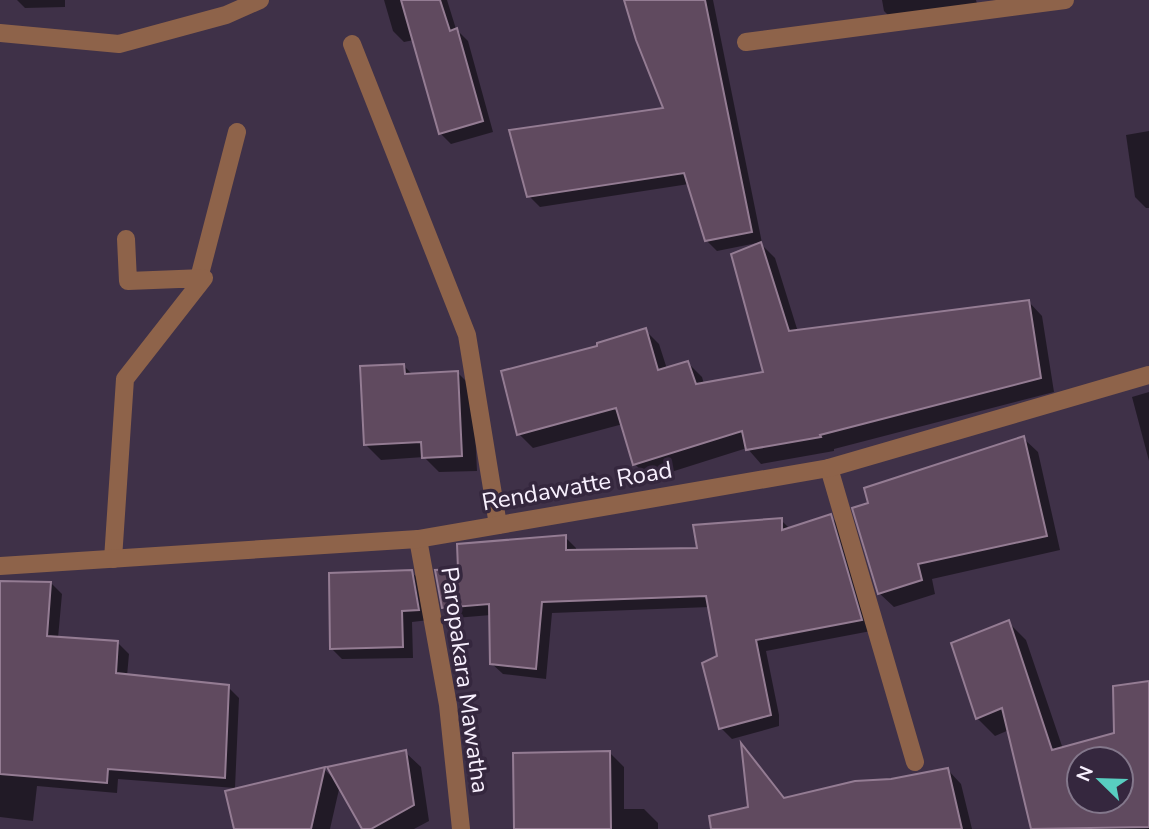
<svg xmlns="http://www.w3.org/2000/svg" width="1149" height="829" font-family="'Nunito Sans',sans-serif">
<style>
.shadow{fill:#0007;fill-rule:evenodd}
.building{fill:#604a5f;stroke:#947c93;stroke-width:2;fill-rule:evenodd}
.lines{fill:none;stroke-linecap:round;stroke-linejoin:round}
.lane{stroke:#8e634a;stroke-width:18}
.street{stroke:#8e634a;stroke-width:18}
.labels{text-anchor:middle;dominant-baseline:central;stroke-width:7;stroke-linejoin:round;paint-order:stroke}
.street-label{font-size:24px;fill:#f8f0fe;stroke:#35273e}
</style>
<rect width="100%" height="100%" fill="#3f3148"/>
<!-- shadow -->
<g class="shadow">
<polygon points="17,0 65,0 65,7 25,8"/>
<polygon points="384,0 447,0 456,29 468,41 493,132 451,144 440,133 414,40 404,42 393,31"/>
<polygon points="626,0 713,0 762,243 760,243 775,258 798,332 1028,301 1042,316 1054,392 834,449 834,451 761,464 747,448 649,479 635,464 623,424 533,448 519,434 600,347 645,330 659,344 667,369 688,363 702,377 704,384 765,374 757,243 717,251 706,240 689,184 540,207 529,196 665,109"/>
<polygon points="882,0 976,0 979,11 899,26 884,11"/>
<polygon points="1149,131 1149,208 1146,208 1135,197 1126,135"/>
<polygon points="403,365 413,375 458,373 473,388 477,471 439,472 424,457 381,460 365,444"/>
<polygon points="1149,392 1149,461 1132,397"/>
<polygon points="1023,438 1038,452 1060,550 932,579 935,594 894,607 879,593"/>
<polygon points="830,516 841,527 871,631 766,651 779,715 779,726 732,739 721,728 719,657 710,607 552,613 546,679 503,674 491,663 491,615 455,618 444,607 460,571 565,537 576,548 576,551 699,549 781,520 790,529"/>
<polygon points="411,572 423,583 429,620 412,622 413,658 342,659 331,648"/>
<polygon points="0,583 51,583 62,594 58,638 118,643 129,654 127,676 228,687 239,698 235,788 118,779 117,793 37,786 33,821 0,817"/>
<path d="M1008 622 1026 640 1063 749 1116 734 1149 683V829H1033L1009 730 995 736 977 718ZM1079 759H1121V801H1079Z"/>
<polygon points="743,747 786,800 948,770 961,784 972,829 752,829"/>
<polygon points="405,752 421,767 429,821 414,829 364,829 340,785 330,829 236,829 324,769 336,781"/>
<polygon points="610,753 624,767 624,809 644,809 658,823 658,829 516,829"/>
</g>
<!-- building -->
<g class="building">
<polygon points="401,0 440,0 450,31 457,28 483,121 439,134"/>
<polygon points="624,0 705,0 752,232 705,241 684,173 527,197 509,130 663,108 636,40"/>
<polygon points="761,242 789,331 1029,300 1041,378 820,435 821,437 746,450 742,431 633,465 616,408 517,435 501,371 597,346 597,343 646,328 658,370 688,361 696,384 763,372 731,254"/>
<polygon points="404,364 405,374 458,371 462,456 422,458 421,442 364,445 360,366"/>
<polygon points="1024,436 1047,536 918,564 922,580 878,594 852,508 868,503 864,488"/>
<polygon points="831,514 862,620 756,640 771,715 719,729 702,663 717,656 706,596 542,602 536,669 490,664 489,604 442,608 435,570 458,569 457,544 566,535 566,550 697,548 693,525 782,518 782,530"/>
<polygon points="412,570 419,610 402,611 403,647 330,649 329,573"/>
<polygon points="0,581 51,582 47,636 118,641 116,673 229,685 225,778 108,769 107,783 0,774"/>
<path d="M1009 620 1052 750 1114 733 1113 686 1149 681V827L1031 829 1002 708 976 719 951 643ZM1079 759H1121V801H1079Z"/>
<polygon points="741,743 784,798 855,781 891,779 948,768 962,829 711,829 709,816 748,807"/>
<polygon points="406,750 414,805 371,829 362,829 327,767"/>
<polygon points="610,751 611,829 514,829 513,753"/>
<polygon points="325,767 311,829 234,829 225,791"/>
</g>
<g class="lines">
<!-- lane -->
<g class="lane">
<polyline points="352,44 467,335 498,525"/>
<polyline points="199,278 237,132"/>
<polyline points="113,559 125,379 204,278 128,281 126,239"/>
</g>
<!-- street -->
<g class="street">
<polyline points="0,33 119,44 226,15 260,0"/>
<polyline points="746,42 1065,0"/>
<polyline points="829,468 915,762"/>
<polyline points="418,539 448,705 461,829"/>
<polyline points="0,566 418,539 829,468 1149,375"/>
</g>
</g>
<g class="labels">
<!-- street labels -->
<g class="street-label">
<text transform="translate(577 486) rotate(-10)">Rendawatte Road</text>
<text transform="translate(465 680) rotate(82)">Paropakara Mawatha</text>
</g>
</g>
<!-- north arrow -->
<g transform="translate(1100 780) rotate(293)"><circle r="33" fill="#35273e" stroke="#83778b" stroke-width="2"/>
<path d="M0-5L12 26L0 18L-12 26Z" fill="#58cec0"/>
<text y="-10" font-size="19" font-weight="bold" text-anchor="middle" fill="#f8f0fe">N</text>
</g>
</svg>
